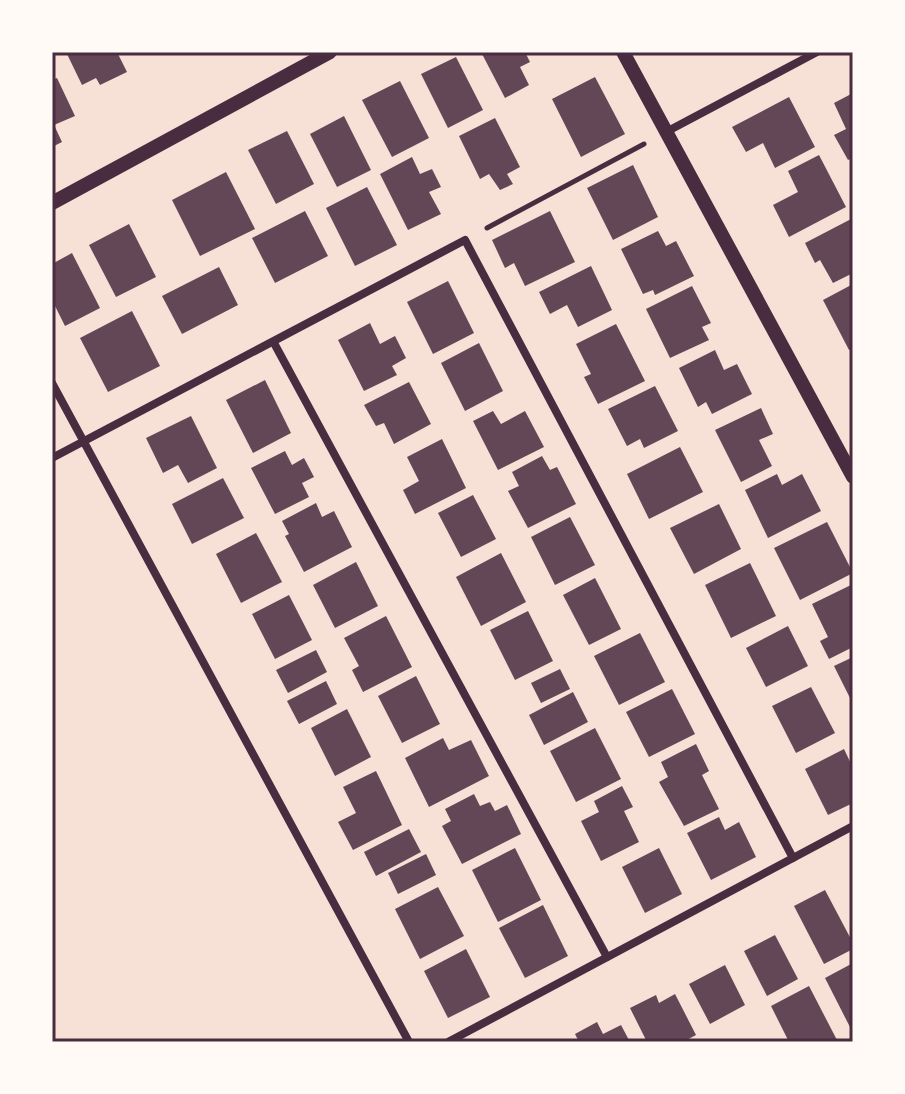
<svg xmlns="http://www.w3.org/2000/svg" width="905" height="1094" font-family="'Fira Sans',sans-serif">
<style>
.building{fill:#644757}
.lines{fill:none;stroke-linecap:round;stroke-linejoin:round}
.path{stroke:#4a2c40;stroke-width:5}
.minor{stroke:#4a2c40;stroke-width:8}
.tertiary{stroke:#4a2c40;stroke-width:14}
.neatline{fill:none;stroke:#4a2c40;stroke-width:3}
</style>
<rect width="100%" height="100%" fill="#f7e1d7"/>
<!-- building -->
<g class="building">
<polygon points="71,52 117,52 127,72 100,85 96,78 82,85 67,54"/>
<polygon points="481,52 525,52 530,62 520,67 529,85 505,98"/>
<polygon points="456,57 483,110 448,128 421,74"/>
<polygon points="595,77 625,134 581,157 552,99"/>
<polygon points="57,78 75,116 54,125 62,142 52,147 52,80"/>
<polygon points="400,81 429,138 392,157 362,100"/>
<polygon points="853,93 853,158 848,160 834,135 846,129 834,103"/>
<polygon points="789,97 815,147 775,168 763,143 746,152 732,127"/>
<polygon points="344,116 371,170 337,187 310,134"/>
<polygon points="495,118 520,167 507,174 513,184 500,190 489,174 480,179 459,136"/>
<polygon points="287,131 314,184 276,204 248,150"/>
<polygon points="819,155 846,207 789,237 773,205 798,192 788,171"/>
<polygon points="412,157 420,174 432,169 441,187 429,192 441,214 408,230 380,174"/>
<polygon points="633,165 658,217 613,240 587,188"/>
<polygon points="226,172 255,229 200,256 172,200"/>
<polygon points="367,187 397,245 355,266 326,208"/>
<polygon points="305,211 328,256 275,283 252,238"/>
<polygon points="550,211 575,262 525,286 514,263 505,268 492,240"/>
<polygon points="853,218 853,273 833,283 820,260 815,263 805,243"/>
<polygon points="129,224 156,277 116,297 89,245"/>
<polygon points="658,231 666,246 676,241 694,276 655,295 653,290 643,294 621,249"/>
<polygon points="72,253 100,308 65,326 52,300 52,264"/>
<polygon points="591,266 612,310 578,327 567,305 550,314 539,292"/>
<polygon points="219,267 238,305 182,334 162,296"/>
<polygon points="448,281 474,333 433,354 407,302"/>
<polygon points="853,284 853,349 849,350 823,300"/>
<polygon points="692,286 711,323 702,327 709,340 670,358 646,309"/>
<polygon points="132,311 160,366 108,392 80,338"/>
<polygon points="370,323 380,344 395,336 406,358 392,366 397,375 364,391 338,340"/>
<polygon points="616,324 645,381 598,404 584,377 591,374 576,344"/>
<polygon points="479,343 503,391 465,411 441,363"/>
<polygon points="715,350 724,370 737,364 752,394 712,414 706,402 698,407 679,368"/>
<polygon points="265,380 291,433 253,453 226,400"/>
<polygon points="409,382 431,424 394,444 384,423 376,426 364,405"/>
<polygon points="655,386 678,431 644,448 640,439 627,446 608,409"/>
<polygon points="761,408 773,434 759,440 772,466 741,482 715,430"/>
<polygon points="493,411 501,424 525,411 544,447 498,470 473,421"/>
<polygon points="191,416 217,468 188,483 178,465 163,473 146,438"/>
<polygon points="442,439 466,488 415,514 403,490 419,481 407,457"/>
<polygon points="680,447 703,492 649,519 627,474"/>
<polygon points="285,451 292,465 304,458 314,477 302,483 309,497 275,514 251,468"/>
<polygon points="542,456 550,470 557,467 576,504 528,528 508,491 519,486 512,472"/>
<polygon points="777,474 782,485 802,474 821,511 768,538 745,490"/>
<polygon points="223,478 244,518 192,544 172,504"/>
<polygon points="473,495 496,539 461,557 438,513"/>
<polygon points="316,503 322,517 334,511 352,547 304,572 285,536 289,534 282,521"/>
<polygon points="719,504 741,549 694,574 670,528"/>
<polygon points="570,517 595,565 555,585 531,537"/>
<polygon points="827,522 853,573 800,600 774,548"/>
<polygon points="256,533 282,582 241,603 216,554"/>
<polygon points="501,553 526,602 481,626 456,577"/>
<polygon points="356,562 378,606 335,628 313,585"/>
<polygon points="750,563 776,616 731,638 705,585"/>
<polygon points="595,578 621,629 589,645 563,595"/>
<polygon points="853,584 853,647 829,659 820,641 828,637 812,604"/>
<polygon points="289,595 312,640 275,659 252,614"/>
<polygon points="528,611 553,661 515,680 490,630"/>
<polygon points="386,616 412,667 363,692 352,670 359,666 344,638"/>
<polygon points="788,626 808,666 766,687 746,648"/>
<polygon points="640,633 665,682 619,705 594,656"/>
<polygon points="316,650 327,672 288,693 276,670"/>
<polygon points="853,657 853,704 834,666"/>
<polygon points="560,669 570,689 541,703 531,683"/>
<polygon points="416,676 440,724 402,743 378,696"/>
<polygon points="326,681 337,704 299,724 287,701"/>
<polygon points="811,687 835,733 796,753 772,706"/>
<polygon points="672,689 695,734 649,757 626,712"/>
<polygon points="573,692 588,722 544,745 529,715"/>
<polygon points="347,709 371,757 335,776 311,728"/>
<polygon points="595,728 621,779 576,802 550,751"/>
<polygon points="443,738 449,750 471,740 489,776 429,807 405,758"/>
<polygon points="696,744 709,771 702,775 719,809 684,826 659,782 668,777 661,762"/>
<polygon points="844,749 853,768 853,803 828,815 805,769"/>
<polygon points="376,771 402,825 353,850 338,822 356,813 343,787"/>
<polygon points="622,786 633,807 624,811 639,842 601,861 581,821 599,812 594,801"/>
<polygon points="474,794 480,806 490,802 495,811 507,805 521,834 462,864 442,826 451,821 445,809"/>
<polygon points="719,817 725,830 739,822 756,857 711,880 687,833"/>
<polygon points="409,829 421,852 376,876 364,852"/>
<polygon points="515,848 541,900 498,922 472,870"/>
<polygon points="659,848 682,894 645,913 622,867"/>
<polygon points="426,854 436,875 398,894 388,873"/>
<polygon points="438,887 464,936 420,959 395,909"/>
<polygon points="825,890 853,943 853,949 824,964 794,906"/>
<polygon points="543,905 568,956 525,978 499,928"/>
<polygon points="775,935 798,979 767,996 744,951"/>
<polygon points="466,949 490,997 448,1018 424,971"/>
<polygon points="853,963 853,1033 825,978"/>
<polygon points="725,965 745,1005 710,1024 689,984"/>
<polygon points="809,986 838,1042 789,1042 771,1006"/>
<polygon points="675,994 696,1035 683,1042 647,1042 630,1008 656,995 659,1003"/>
<polygon points="597,1022 603,1034 621,1025 630,1042 579,1042 575,1034"/>
</g>
<g class="lines">
<!-- path -->
<polyline class="path" points="487,228 644,144"/>
<!-- minor -->
<g class="minor">
<polyline points="666,132 817,52"/>
<polyline points="274,343 607,957"/>
<polyline points="52,383 409,1042"/>
<polyline points="52,458 465,240 793,858"/>
<polyline points="448,1042 853,826"/>
</g>
<!-- tertiary -->
<g class="tertiary">
<polyline points="623,52 853,477"/>
<polyline points="52,203 330,52"/>
</g>
</g>
<!-- border -->
<rect width="905" height="1094" fill="none" stroke="#fffaf5" stroke-width="108"/>
<rect x="54" y="54" width="797" height="986" class="neatline"/>
</svg>
